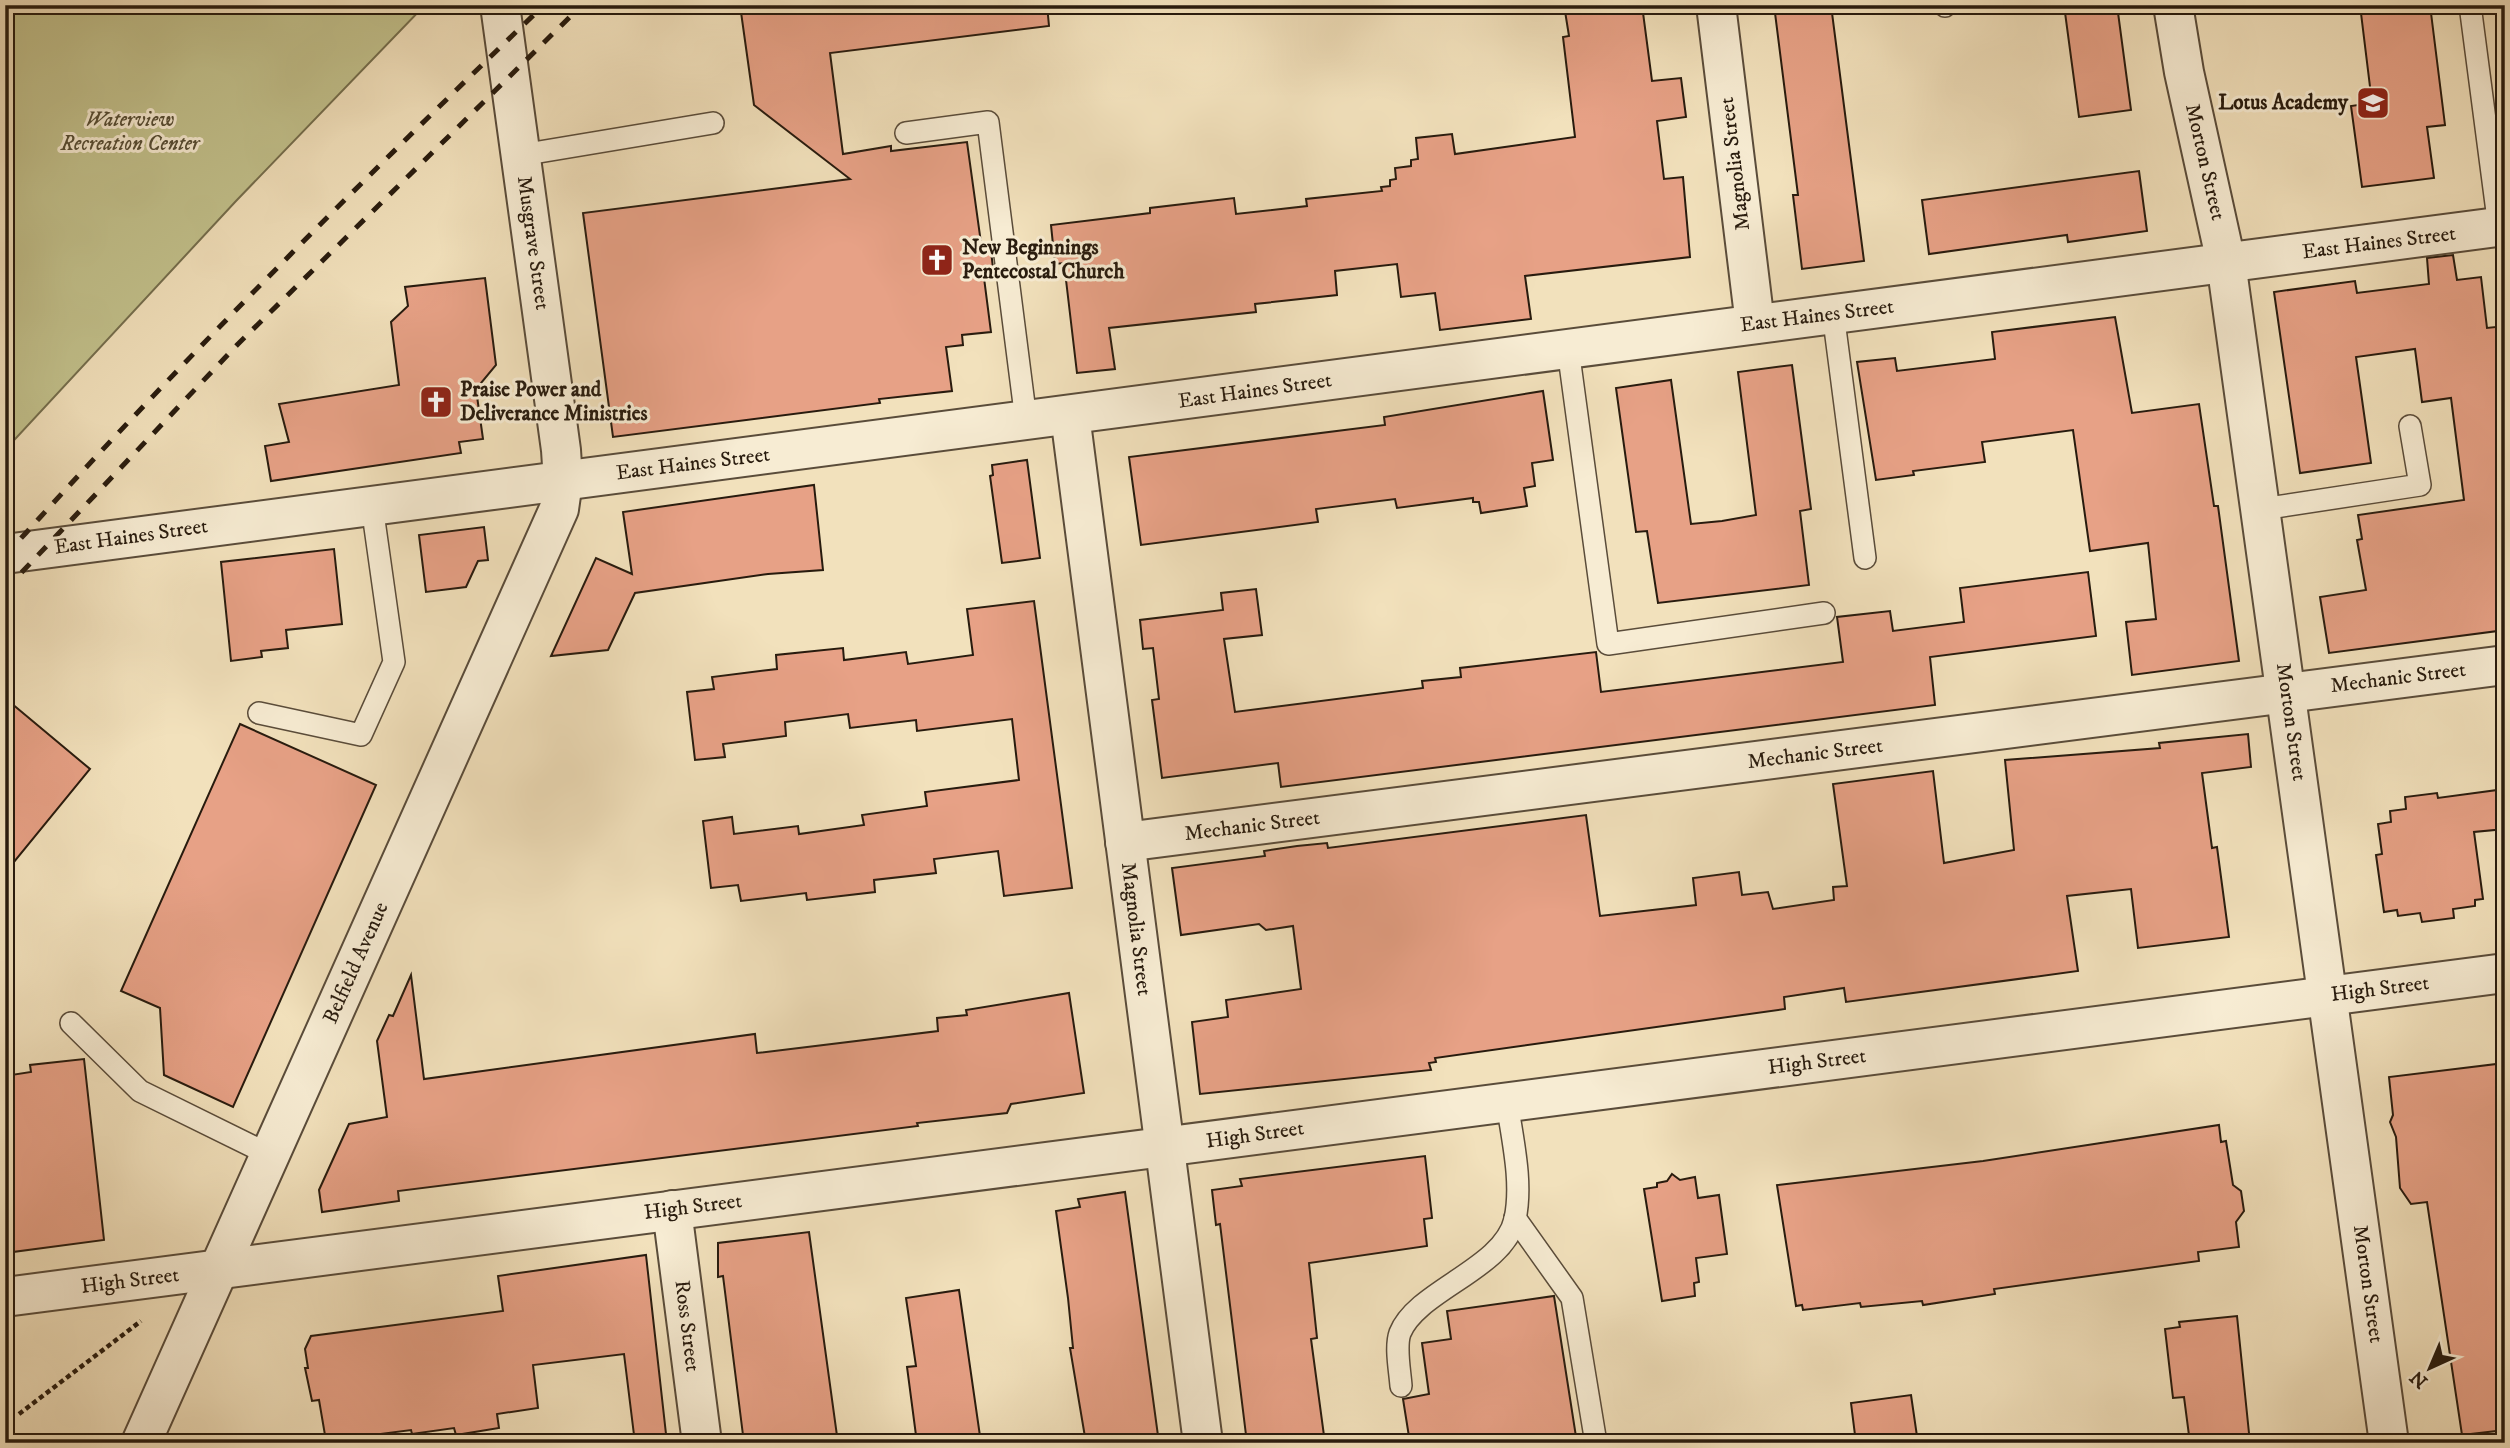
<svg xmlns="http://www.w3.org/2000/svg" width="2510" height="1448" font-family="'IM FELL DW Pica',serif">
<style>
.green{fill:#c2c18c;stroke:#756e4d;stroke-width:2}
.building{fill:#e7a186;stroke:#281b0e;stroke-width:2}
.lines{fill:none;stroke-linecap:round;stroke-linejoin:round}
.service-casing{stroke:#5a4c3a;stroke-width:24}
.minor-casing{stroke:#5a4c3a;stroke-width:42}
.path{stroke:#281b0e;stroke-width:4.5;stroke-dasharray:5 3.5;stroke-linecap:butt}
.service{stroke:#f7ecd3;stroke-width:21}
.minor{stroke:#f7ecd3;stroke-width:38}
.rail{stroke:#281b0e;stroke-width:5;stroke-dasharray:12 12;stroke-linecap:butt}
.labels{text-anchor:middle;dominant-baseline:central;stroke-width:6;stroke-linejoin:round;paint-order:stroke}
.poi-label{font-size:21px;font-weight:bold;fill:#281b0e;stroke:#f7ecd3;text-anchor:start}
.park-label{font-size:21px;font-style:italic;fill:#564d34;stroke:#f7ecd3}
.street-label{font-size:21px;fill:#281b0e;stroke:#f7ecd3}
</style>
<rect width="100%" height="100%" fill="#f2e1bc"/>
<filter id="stains"><feTurbulence type="fractalNoise" baseFrequency=".00286" numOctaves="4"/><feColorMatrix values="0 0 0 0 .2 0 0 0 0 .09 0 0 0 0 .02 0 0 0 .5 -.17"/></filter>
<radialGradient id="worn" r=".72"><stop offset=".6" stop-color="#630" stop-opacity="0"/><stop offset="1" stop-color="#630" stop-opacity=".3"/></radialGradient>
<!-- green -->
<polygon class="green" points="5,5 425,5 236,201 5,450"/>
<!-- building -->
<g class="building">
<polygon points="740,5 1047,5 1049,26 830,53 843,154 891,146 891,151 967,142 981,243 990,242 994,277 984,278 991,332 962,335 963,345 946,347 952,391 879,399 880,403 613,437 583,213 850,179 754,105"/>
<polygon points="1564,5 1642,5 1652,81 1681,78 1686,117 1657,121 1664,179 1683,177 1690,257 1525,276 1531,319 1440,330 1435,293 1401,297 1397,264 1335,271 1337,295 1255,304 1256,312 1109,328 1115,369 1077,373 1064,263 1055,264 1051,225 1150,213 1150,208 1234,198 1236,214 1307,206 1306,199 1382,191 1381,187 1390,186 1390,180 1396,179 1395,168 1411,166 1411,160 1418,159 1416,138 1452,134 1455,154 1575,137 1563,37 1569,36"/>
<polygon points="1774,5 1831,5 1864,261 1802,269 1793,195 1798,195"/>
<polygon points="2064,5 2117,5 2131,110 2079,117"/>
<polygon points="2360,5 2430,5 2445,125 2427,127 2434,178 2362,187 2351,106 2372,103"/>
<polygon points="2139,171 2147,231 2068,242 2067,235 1929,254 1922,200"/>
<polygon points="2453,255 2457,280 2481,277 2487,328 2505,326 2505,630 2329,653 2320,597 2366,590 2357,540 2362,539 2358,515 2464,500 2451,398 2422,402 2415,349 2356,357 2371,463 2300,473 2274,292 2355,281 2357,293 2429,284 2427,258"/>
<polygon points="485,278 496,365 476,389 483,439 459,442 461,453 271,481 265,446 289,442 279,404 399,385 391,322 408,306 405,287"/>
<polygon points="2115,317 2132,413 2199,404 2214,506 2218,506 2239,661 2132,675 2126,622 2156,619 2148,543 2090,551 2073,430 1982,442 1985,462 1913,471 1914,475 1876,480 1857,362 1895,358 1897,371 1995,359 1992,332"/>
<polygon points="1792,365 1811,509 1800,511 1809,585 1658,603 1647,531 1636,532 1616,388 1671,380 1691,524 1722,521 1756,515 1738,372"/>
<polygon points="1543,391 1553,460 1532,463 1535,486 1524,488 1527,506 1481,513 1479,502 1473,502 1473,498 1397,508 1395,499 1316,509 1318,522 1141,545 1129,457 1385,425 1384,417"/>
<polygon points="1027,460 1040,558 1002,563 990,476 993,475 992,465"/>
<polygon points="814,485 823,570 768,574 635,593 608,650 551,656 596,558 632,574 623,512"/>
<polygon points="484,527 488,560 478,561 466,587 426,592 419,535"/>
<polygon points="334,549 342,624 286,630 288,648 261,651 262,657 231,661 221,562"/>
<polygon points="2088,572 2096,636 1930,657 1935,705 1281,787 1278,763 1162,778 1152,700 1159,699 1153,648 1143,649 1140,620 1223,610 1221,593 1256,589 1262,635 1224,639 1235,712 1423,688 1422,681 1461,677 1460,668 1596,652 1601,692 1843,662 1837,617 1890,611 1893,631 1964,622 1960,588"/>
<polygon points="1034,601 1072,888 1004,896 998,851 934,859 936,873 874,880 875,892 807,900 806,893 741,901 738,885 711,888 703,821 732,817 734,834 798,826 799,834 864,825 862,815 927,806 925,792 1019,780 1012,719 917,731 916,720 850,728 848,714 785,722 786,736 723,744 725,757 695,760 687,692 714,689 712,677 777,669 776,655 843,648 844,660 906,652 908,664 973,655 967,609"/>
<polygon points="5,698 90,769 5,873"/>
<polygon points="240,724 376,785 233,1107 164,1075 160,1008 121,991"/>
<polygon points="2248,734 2251,767 2202,773 2212,848 2217,847 2229,937 2138,948 2131,889 2067,896 2078,971 1846,1002 1844,988 1784,997 1785,1009 1435,1058 1436,1062 1429,1063 1431,1070 1200,1094 1192,1022 1228,1017 1226,1000 1301,989 1293,926 1266,930 1259,924 1181,935 1172,868 1265,856 1264,851 1297,846 1327,843 1328,848 1586,815 1600,916 1696,905 1693,878 1739,872 1742,895 1768,892 1773,909 1834,900 1833,887 1847,886 1833,784 1933,771 1944,863 2014,850 2005,760 2160,748 2159,743"/>
<polygon points="2505,789 2505,829 2474,832 2483,899 2475,900 2475,906 2453,909 2454,918 2422,922 2420,913 2398,916 2397,910 2384,912 2376,855 2382,854 2378,824 2391,822 2390,811 2406,809 2405,797 2437,793 2438,798"/>
<polygon points="411,975 424,1079 755,1034 757,1053 938,1031 937,1018 967,1015 966,1010 1069,993 1084,1093 1011,1104 1007,1113 917,1123 918,1126 398,1191 399,1201 322,1212 319,1190 349,1124 387,1117 377,1041 389,1015 393,1016"/>
<polygon points="84,1059 104,1240 5,1253 6,1080 11,1079 11,1075 31,1072 30,1065"/>
<polygon points="2505,1063 2505,1430 2462,1435 2427,1202 2411,1204 2400,1188 2396,1137 2390,1122 2393,1115 2389,1077"/>
<polygon points="2219,1125 2221,1142 2226,1141 2233,1185 2241,1191 2244,1211 2236,1222 2239,1247 2198,1252 2199,1261 1994,1289 1995,1294 1923,1305 1922,1301 1861,1307 1860,1303 1803,1310 1802,1305 1796,1306 1777,1185 1983,1161"/>
<polygon points="1425,1156 1432,1218 1424,1219 1427,1246 1309,1263 1317,1338 1311,1339 1325,1443 1247,1443 1220,1224 1216,1225 1212,1190 1242,1186 1240,1179"/>
<polygon points="1672,1174 1680,1180 1695,1177 1698,1198 1719,1195 1727,1254 1696,1258 1699,1282 1694,1283 1695,1296 1662,1301 1644,1189 1657,1187 1657,1183 1667,1181"/>
<polygon points="1125,1192 1159,1443 1086,1443 1070,1348 1073,1348 1068,1298 1056,1211 1080,1207 1078,1199"/>
<polygon points="809,1232 838,1443 744,1443 723,1276 718,1277 718,1243"/>
<polygon points="646,1255 667,1443 635,1443 624,1354 533,1365 538,1408 497,1414 499,1428 456,1435 454,1428 412,1434 411,1430 326,1441 319,1400 312,1401 305,1368 308,1368 305,1349 311,1336 503,1311 498,1276"/>
<polygon points="959,1290 981,1443 917,1443 907,1367 916,1366 906,1298"/>
<polygon points="1554,1296 1577,1443 1410,1443 1403,1399 1429,1394 1422,1343 1451,1339 1447,1311"/>
<polygon points="2237,1316 2250,1443 2190,1443 2184,1397 2173,1398 2165,1329 2180,1327 2179,1322"/>
<polygon points="1911,1395 1918,1443 1856,1443 1851,1403"/>
</g>
<g class="lines">
<defs>
<g id="service">
<polyline points="1945,5 1945,6"/>
<polyline points="2470,5 2499,227"/>
<polyline points="906,133 988,122 1026,420"/>
<polyline points="521,155 713,123"/>
<polyline points="1833,313 1865,558"/>
<polyline points="1568,349 1608,644 1824,613"/>
<polyline points="2262,509 2420,485 2410,426"/>
<polyline points="259,713 361,735 394,662 372,506"/>
<polyline points="71,1023 140,1091 270,1155"/>
<polyline points="1515,1218 1572,1298 1596,1443"/>
<path d="M1401 1386C1400 1371 1395 1347 1400 1333 1417 1290 1504 1269 1515 1219 1523 1182 1512 1138 1507 1102"/>
</g>
<g id="minor">
<polyline points="1716,5 1755,324"/>
<polyline points="2173,5 2184,72 2226,262 2389,1443"/>
<polyline points="1070,415 1203,1443"/>
<polyline points="5,554 2505,226"/>
<polyline points="1125,842 2505,665"/>
<polyline points="672,1210 702,1443"/>
<polyline points="5,1297 2505,973"/>
<polyline points="141,1443 559,509 563,481 561,450 500,5"/>
</g>
</defs>
<!-- service casing -->
<use href="#service" class="service-casing"/>
<!-- minor casing -->
<use href="#minor" class="minor-casing"/>
<!-- path -->
<polyline class="path" points="19,1414 141,1321"/>
<!-- service -->
<use href="#service" class="service"/>
<!-- minor -->
<use href="#minor" class="minor"/>
<!-- rail -->
<g class="rail">
<path d="M5 556C177 365 359 183 544 5"/>
<polyline points="5,590 238,344 582,5"/>
</g>
</g>
<!-- icons -->
<defs>
<symbol id="school-square" viewBox="-11 -11 22 22"><rect x="-9" y="-9" width="18" height="18" rx="4" fill="#8f2418" stroke="#f7ecd3"/><path d="M0-5L7-2L0 1L-7-2ZM-4 1L0 2.5L4 1V4Q0 6-4 4Z" fill="#fff"/></symbol>
<symbol id="church-square" viewBox="-11 -11 22 22"><rect x="-9" y="-9" width="18" height="18" rx="4" fill="#8f2418" stroke="#f7ecd3"/><path d="M-1.2-6h2.4v3.5h3.3v2.4h-3.3V6h-2.4V-.1h-3.3v-2.4h3.3Z" fill="#fff"/></symbol>
</defs>
<g fill-rule="evenodd">
<use href="#school-square" x="2354" y="84" width="38" height="38"/>
<use href="#church-square" x="918" y="241" width="38" height="38"/>
<use href="#church-square" x="417" y="383" width="38" height="38"/>
</g>
<g class="labels">
<!-- poi labels -->
<g class="poi-label">
<text x="2348" y="103" text-anchor="end">Lotus Academy</text>
<text x="962" y="248">New Beginnings<tspan x="962" dy="24">Pentecostal Church</tspan></text>
<text x="460" y="390">Praise Power and<tspan x="460" dy="24">Deliverance Ministries</tspan></text>
</g>
<!-- park labels -->
<g class="park-label">
<text x="130" y="120">Waterview<tspan x="130" dy="24">Recreation Center</tspan></text>
</g>
<!-- street labels -->
<g class="street-label">
<text transform="translate(2205 162) rotate(77)">Morton Street</text>
<text transform="translate(1735 164) rotate(-97)">Magnolia Street</text>
<text transform="translate(533 243) rotate(82)">Musgrave Street</text>
<text transform="translate(2379 243) rotate(-7)">East Haines Street</text>
<text transform="translate(1817 316) rotate(-7)">East Haines Street</text>
<text transform="translate(1255 391) rotate(-8)">East Haines Street</text>
<text transform="translate(693 464) rotate(-7)">East Haines Street</text>
<text transform="translate(131 537) rotate(-8)">East Haines Street</text>
<text transform="translate(2398 678) rotate(-7)">Mechanic Street</text>
<text transform="translate(2291 722) rotate(82)">Morton Street</text>
<text transform="translate(1815 754) rotate(-7)">Mechanic Street</text>
<text transform="translate(1252 826) rotate(-7)">Mechanic Street</text>
<text transform="translate(1136 929) rotate(83)">Magnolia Street</text>
<text transform="translate(356 963) rotate(-66)">Belfield Avenue</text>
<text transform="translate(2380 989) rotate(-7)">High Street</text>
<text transform="translate(1817 1062) rotate(-7)">High Street</text>
<text transform="translate(1255 1135) rotate(-8)">High Street</text>
<text transform="translate(693 1207) rotate(-7)">High Street</text>
<text transform="translate(130 1281) rotate(-7)">High Street</text>
<text transform="translate(2368 1284) rotate(82)">Morton Street</text>
<text transform="translate(687 1326) rotate(83)">Ross Street</text>
</g>
</g>
<!-- margin -->
<rect width="2510" height="1448" fill="none" stroke="#f2e1bc" stroke-width="28"/>
<rect x="7" y="7" width="2496" height="1434" fill="none" stroke="#281b0e" stroke-width="3.5"/>
<rect x="14" y="14" width="2482" height="1420" fill="none" stroke="#281b0e" stroke-width="2"/>
<!-- north arrow -->
<g transform="translate(2430 1368) rotate(224)" stroke="#f7ecd3" stroke-width="5" paint-order="stroke">
<path d="M0-5L12 26L0 18L-12 26Z" fill="#281b0e"/>
<text y="-10" font-size="19" font-weight="bold" text-anchor="middle" fill="#281b0e">N</text>
</g>
<rect width="100%" height="100%" filter="url(#stains)"/>
<rect width="100%" height="100%" fill="url(#worn)"/>
</svg>
